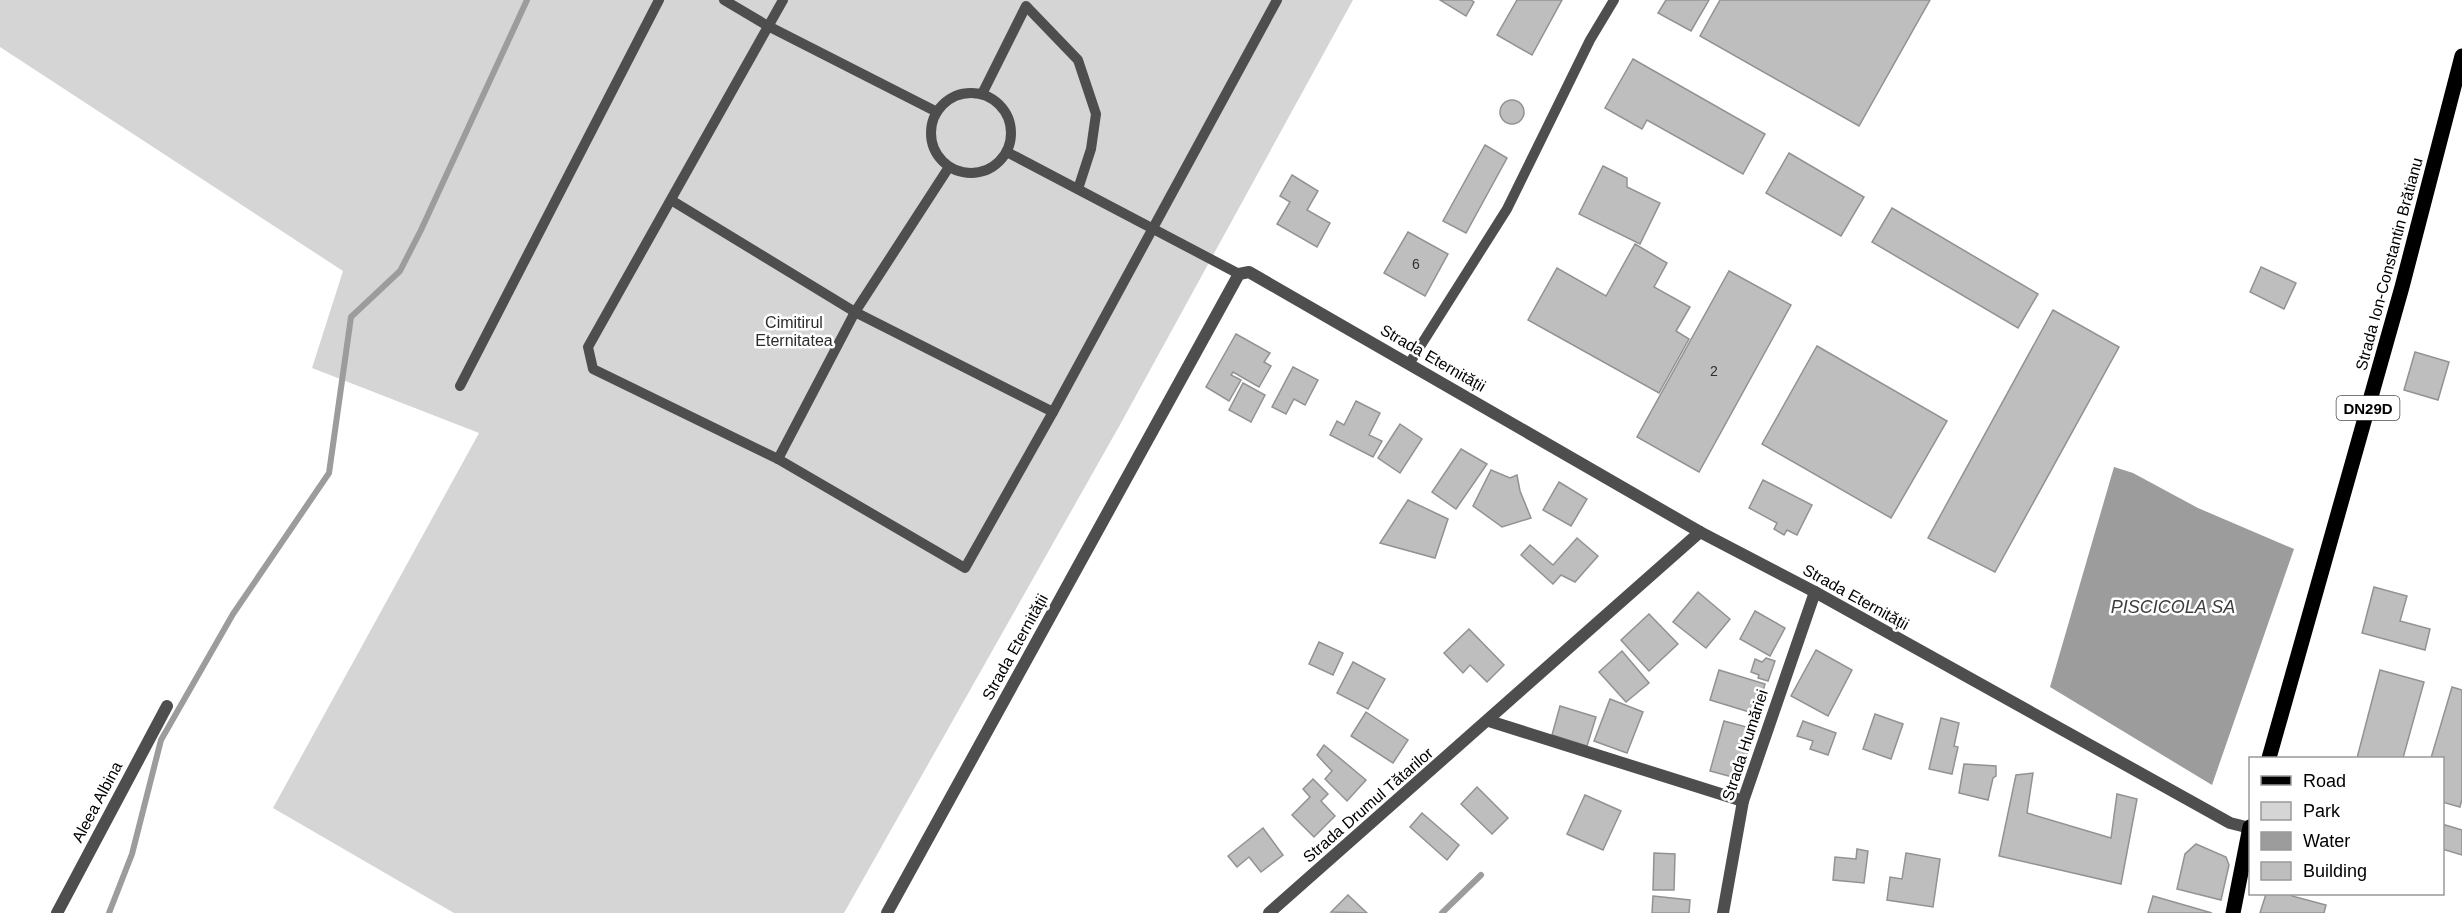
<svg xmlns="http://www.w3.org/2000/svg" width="2462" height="913" font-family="Arial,sans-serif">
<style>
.green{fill:#d5d5d5}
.water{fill:#9c9c9c}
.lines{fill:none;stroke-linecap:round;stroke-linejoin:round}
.stream{stroke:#9c9c9c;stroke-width:6}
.building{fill:#bebebe;stroke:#929292;stroke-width:1.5}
.service{stroke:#4e4e4e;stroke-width:10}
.minor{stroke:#4e4e4e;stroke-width:12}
.primary{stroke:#000;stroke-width:15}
.labels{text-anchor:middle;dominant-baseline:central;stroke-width:5;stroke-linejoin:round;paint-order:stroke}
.number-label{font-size:14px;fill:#303030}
.shield{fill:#fff;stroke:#4c4c4c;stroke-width:1.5}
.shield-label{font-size:15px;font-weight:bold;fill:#000}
.street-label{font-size:16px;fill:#000;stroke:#fff}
.park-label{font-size:16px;fill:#2c2c2c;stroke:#fff}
.water-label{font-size:18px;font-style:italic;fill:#3d3d3d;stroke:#fff}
</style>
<rect width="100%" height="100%" fill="#fff"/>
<!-- green -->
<polygon class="green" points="0,0 1353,0 1121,423 844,913 454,913 273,808 479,433 312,368 343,271 0,47"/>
<!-- water -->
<polygon class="water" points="2114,467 2133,473 2198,508 2294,549 2212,785 2050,687"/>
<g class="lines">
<!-- stream -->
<g class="stream">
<polyline points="109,913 132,854 161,740 233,614 329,473 351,317 400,271 421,230 527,0"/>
<polyline points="1442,913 1481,875"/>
</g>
</g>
<!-- building -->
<g class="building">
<polygon points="1440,0 1471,0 1474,2 1466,16"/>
<polygon points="1517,0 1562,0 1532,55 1497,35"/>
<polygon points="1666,0 1709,0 1691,31 1658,13"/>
<polygon points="1720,0 1930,0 1859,126 1700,36"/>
<polygon points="1633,59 1765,134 1743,174 1647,120 1642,129 1605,108"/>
<circle cx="1512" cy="112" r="12"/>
<polygon points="1485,145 1507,158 1466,233 1443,221"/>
<polygon points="1789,153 1864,197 1841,236 1766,193"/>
<polygon points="1603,166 1627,178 1627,187 1660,203 1640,244 1579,214"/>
<polygon points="1292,175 1318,191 1307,210 1330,223 1317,247 1277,224 1290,202 1280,196"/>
<polygon points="1892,208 2038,294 2018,328 1872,242"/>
<polygon points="1408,232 1448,254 1425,296 1384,273"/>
<polygon points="1635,244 1667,263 1654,287 1690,307 1676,331 1689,339 1659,393 1528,320 1557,268 1606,296"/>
<polygon points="2261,267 2296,283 2284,309 2250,292"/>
<polygon points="1729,271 1791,305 1699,472 1637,437"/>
<polygon points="2053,310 2119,347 1995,572 1928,538"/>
<polygon points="1236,334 1270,353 1264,362 1271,366 1259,387 1233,372 1231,375 1241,380 1229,401 1206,387"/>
<polygon points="1817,346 1947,421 1891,518 1762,444"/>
<polygon points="2415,352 2449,362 2438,400 2404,390"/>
<polygon points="1293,367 1318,380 1305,405 1294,399 1286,414 1272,407"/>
<polygon points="1243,383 1265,395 1251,422 1229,410"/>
<polygon points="1356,401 1380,413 1369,435 1382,441 1373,457 1330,435 1337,421 1344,425"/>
<polygon points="1400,424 1422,439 1400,473 1378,458"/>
<polygon points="1461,449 1487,464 1456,509 1432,492"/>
<polygon points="1491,470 1510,478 1517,475 1520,491 1531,518 1502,527 1473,506"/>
<polygon points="1763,480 1812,505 1797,535 1787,530 1784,535 1774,529 1777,523 1749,508"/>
<polygon points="1559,482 1587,499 1571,526 1543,510"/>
<polygon points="1408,500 1448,519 1435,558 1380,543"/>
<polygon points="1577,538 1598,556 1575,582 1561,575 1553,584 1521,555 1530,545 1553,565"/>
<polygon points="2374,587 2407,596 2400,621 2430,629 2425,650 2362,633"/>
<polygon points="1698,592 1730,619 1706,648 1673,622"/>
<polygon points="1755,611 1785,628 1770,656 1740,639"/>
<polygon points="1649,614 1678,644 1649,671 1621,640"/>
<polygon points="1469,629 1504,665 1487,682 1470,665 1463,673 1444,653"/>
<polygon points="1319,642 1343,653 1333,675 1309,664"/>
<polygon points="1816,650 1852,670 1828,716 1791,696"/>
<polygon points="1622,651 1649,683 1626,702 1599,672"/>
<polygon points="1766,658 1775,661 1768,681 1758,678 1759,675 1751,672 1755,659 1762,662"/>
<polygon points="1353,662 1385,679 1368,709 1337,693"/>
<polygon points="1719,670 1765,684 1756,714 1710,700"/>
<polygon points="2380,670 2424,682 2403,758 2357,758"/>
<polygon points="2452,687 2462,690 2462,799 2460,807 2442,802 2442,758 2431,758"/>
<polygon points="1610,699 1643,712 1627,753 1594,741"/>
<polygon points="1560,706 1596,717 1587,746 1552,735"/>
<polygon points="1366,712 1408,740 1393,763 1351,736"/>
<polygon points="1875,714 1903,724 1891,759 1863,749"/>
<polygon points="1941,718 1959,723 1954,746 1958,747 1952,774 1929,769"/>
<polygon points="1724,721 1754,729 1740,779 1710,771"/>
<polygon points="1803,721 1836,733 1828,755 1810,749 1813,741 1797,736"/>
<polygon points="1324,745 1366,780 1347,801 1325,779 1332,771 1317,755"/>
<polygon points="1964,764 1996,766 1996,776 1993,778 1988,800 1959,793"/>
<polygon points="2033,773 2027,813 2111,838 2117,794 2137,799 2121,884 1999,856 2016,775"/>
<polygon points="1313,779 1328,794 1321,801 1335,816 1314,837 1292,815 1310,797 1303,789"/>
<polygon points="1477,787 1508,818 1492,834 1461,804"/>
<polygon points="1585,795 1621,811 1603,850 1567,834"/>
<polygon points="1422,813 1459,845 1447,860 1410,827"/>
<polygon points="2442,824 2462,830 2462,855 2442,849"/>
<polygon points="1263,828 1283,855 1261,872 1249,857 1237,867 1228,856"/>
<polygon points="2196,844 2226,857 2229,865 2221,900 2177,889 2185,854"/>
<polygon points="1857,849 1868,851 1864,883 1833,880 1835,857 1856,859"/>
<polygon points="1654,853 1675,854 1674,890 1653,890"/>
<polygon points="1906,853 1940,859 1933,907 1887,900 1890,877 1902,879"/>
<polygon points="2266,894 2292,894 2292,896 2326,905 2324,913 2260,913"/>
<polygon points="1348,895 1367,913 1331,912"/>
<polygon points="1653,896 1690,900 1689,913 1652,913"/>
<polygon points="2153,896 2212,913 2148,913"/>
</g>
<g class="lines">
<!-- service -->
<g class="service">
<polyline points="724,0 768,26 937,112"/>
<polyline points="783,0 588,347 593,369 778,459 965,568 1053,412 1277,0"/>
<circle cx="971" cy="133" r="40"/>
<polyline points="982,94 1026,6 1078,60 1096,114 1091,149 1078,189"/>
<polyline points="1007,152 1239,274"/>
<polyline points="671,200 855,312 1053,412"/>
<polyline points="1409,364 1507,209 1590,40 1614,0"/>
<polyline points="460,386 659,0"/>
<polyline points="778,459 855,312 949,167"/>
</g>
<!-- minor -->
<g class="minor">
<polyline points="1489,721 1743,801"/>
<polyline points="57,913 167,706"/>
<polyline points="887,913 1239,274 1249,272 1700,532 1815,592 2230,823 2250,828"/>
<polyline points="1269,913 1700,532"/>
<polyline points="1723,913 1743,801 1815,592"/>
</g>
<!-- primary -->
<g class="primary">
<polyline points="2269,758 2402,287 2462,56"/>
<polyline points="2233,913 2250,827"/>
</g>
</g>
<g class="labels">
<!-- number labels -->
<g class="number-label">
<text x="1416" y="264">6</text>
<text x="1714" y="371">2</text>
</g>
<!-- shield labels -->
<rect class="shield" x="2336.5" y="396" width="63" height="24" rx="4.5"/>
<g class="shield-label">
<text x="2368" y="408">DN29D</text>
</g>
<!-- street labels -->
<g class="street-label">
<text transform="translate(2389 264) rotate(-75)">Strada Ion-Constantin Brătianu</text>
<text transform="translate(1433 358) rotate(30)">Strada Eternității</text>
<text transform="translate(1856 597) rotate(29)">Strada Eternității</text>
<text transform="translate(1015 647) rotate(-61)">Strada Eternității</text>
<text transform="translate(1745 745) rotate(-72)">Strada Humăriei</text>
<text transform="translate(97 802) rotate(-62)">Aleea Albina</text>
<text transform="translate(1368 805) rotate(-41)">Strada Drumul Tătarilor</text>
</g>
<!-- park labels -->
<g class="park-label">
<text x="794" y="322">Cimitirul<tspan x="794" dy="18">Eternitatea</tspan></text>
</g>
<!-- water labels -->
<g class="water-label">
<text x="2173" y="607">PISCICOLA SA</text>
</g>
</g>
<!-- legend -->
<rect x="2249" y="757" width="195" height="138" fill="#ffffff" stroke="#999999" stroke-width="1.5"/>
<rect x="2261" y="776" width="30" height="9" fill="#000000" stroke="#999999" stroke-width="1.5"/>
<text x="2303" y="787" font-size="18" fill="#000000">Road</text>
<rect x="2261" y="802" width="30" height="18" fill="#d5d5d5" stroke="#999999" stroke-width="1.5"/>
<text x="2303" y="817" font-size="18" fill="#000000">Park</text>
<rect x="2261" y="832" width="30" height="18" fill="#9c9c9c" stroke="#999999" stroke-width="1.5"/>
<text x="2303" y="847" font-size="18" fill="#000000">Water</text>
<rect x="2261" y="862" width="30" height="18" fill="#bebebe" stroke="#999999" stroke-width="1.5"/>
<text x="2303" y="877" font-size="18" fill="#000000">Building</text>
</svg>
